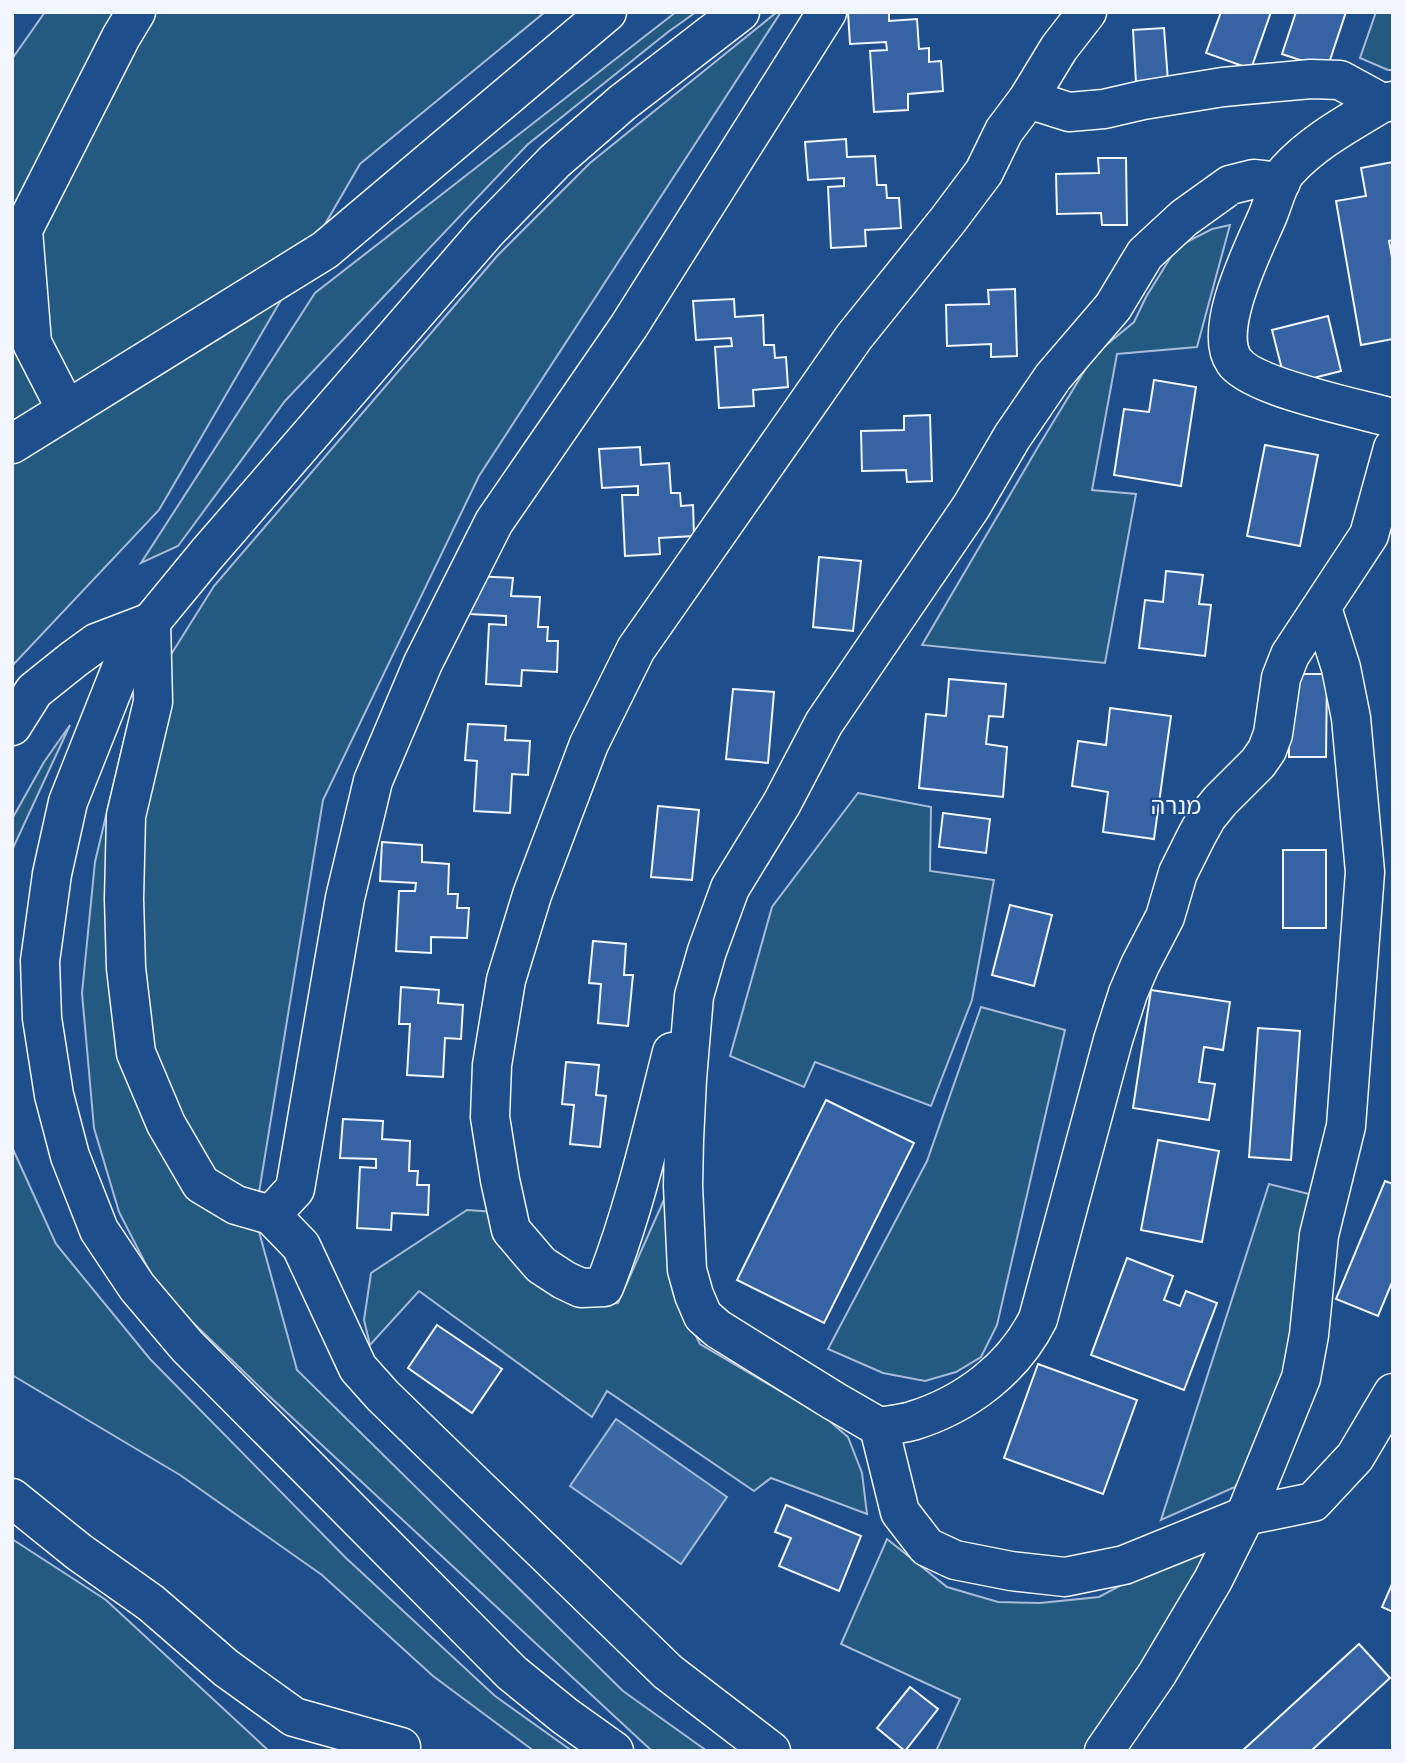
<svg xmlns="http://www.w3.org/2000/svg" width="1405" height="1763" font-family="Merriweather,'Noto Sans Hebrew',serif">
<style>
.green{fill:#245a82;stroke:#a8bbd7;stroke-width:2}
.water{fill:#3b69a3;stroke:#a8bbd7;stroke-width:2}
.building{fill:#3563a3;stroke:#f2f6ff;stroke-width:2}
.lines{fill:none;stroke-linecap:round;stroke-linejoin:round}
.minor-casing{stroke:#f2f6ff;stroke-width:41}
.major-casing{stroke:#f2f6ff;stroke-width:41}
.minor{stroke:#1f4e8c;stroke-width:38}
.major{stroke:#1f4e8c;stroke-width:38}
.labels{text-anchor:middle;dominant-baseline:central;stroke-width:5;stroke-linejoin:round;paint-order:stroke}
.quarter-label{font-size:23px;fill:#f2f6ff;stroke:#1f4e8c}
</style>
<rect width="100%" height="100%" fill="#1f4e8c"/>
<!-- green -->
<g class="green">
<polygon points="45,12 545,12 360,164 159,510 12,666 12,59"/>
<polygon points="676,12 696,12 668,32 527,145 285,401 178,546 141,563 315,293"/>
<polygon points="777,12 781,12 479,476 323,800 255,1217 297,1370 623,1691 707,1751 652,1751 269,1396 159,1290 119,1212 94,1128 82,993 95,862 128,723 214,586 498,255 590,163"/>
<polygon points="1376,12 1393,12 1393,70 1388,70 1360,58"/>
<polygon points="1230,225 1197,347 1117,354 1092,490 1136,494 1105,663 922,645 1038,447 1094,355 1134,322 1146,297 1177,247 1212,229"/>
<polygon points="70,725 13,848 12,851 12,819 44,762"/>
<polygon points="858,793 931,807 930,871 994,880 972,1000 931,1106 815,1062 804,1087 730,1056 772,907"/>
<polygon points="981,1007 1065,1030 997,1325 981,1357 956,1372 925,1381 883,1373 828,1349 927,1161"/>
<polygon points="12,1147 56,1244 150,1359 346,1558 495,1696 572,1751 534,1751 433,1676 322,1575 180,1475 12,1375"/>
<polygon points="675,1175 679,1302 700,1344 826,1418 848,1437 862,1473 867,1514 771,1478 754,1491 607,1391 592,1417 419,1291 370,1345 364,1320 371,1273 467,1210 496,1212 597,1305 618,1303"/>
<polygon points="1269,1184 1309,1194 1301,1307 1277,1408 1256,1453 1235,1487 1161,1520"/>
<polygon points="12,1539 106,1600 269,1751 12,1751"/>
<polygon points="887,1539 947,1587 998,1602 1040,1603 1099,1597 1188,1549 1207,1552 1179,1619 1084,1751 936,1751 960,1699 841,1644"/>
</g>
<!-- water -->
<polygon class="water" points="616,1419 727,1497 681,1564 570,1486"/>
<!-- building -->
<g class="building">
<polygon points="848,12 889,12 889,21 917,19 919,49 929,48 929,62 941,61 943,91 908,94 908,110 874,112 870,51 887,50 886,42 850,44"/>
<polygon points="1221,12 1271,12 1251,69 1206,53"/>
<polygon points="1296,12 1346,12 1327,69 1282,54"/>
<polygon points="1164,28 1168,81 1136,83 1133,30"/>
<polygon points="846,139 847,157 875,156 877,185 886,185 887,198 899,198 901,228 865,230 866,246 831,248 828,187 844,186 844,178 808,180 805,142"/>
<polygon points="1098,158 1126,158 1127,225 1102,225 1101,213 1057,214 1056,174 1099,173"/>
<polygon points="1393,162 1393,240 1389,241 1393,263 1393,339 1361,345 1336,201 1366,196 1361,168"/>
<polygon points="1015,289 1017,356 991,357 991,344 947,346 946,305 989,304 988,290"/>
<polygon points="734,299 735,317 763,315 764,345 774,345 775,358 786,357 788,387 753,390 754,406 719,408 715,347 732,346 731,338 696,340 693,301"/>
<polygon points="1328,316 1341,371 1286,385 1272,330"/>
<polygon points="1154,380 1196,387 1181,486 1114,475 1124,409 1149,412"/>
<polygon points="930,415 932,481 907,482 906,470 862,471 861,431 904,430 904,416"/>
<polygon points="1265,445 1318,455 1300,546 1247,536"/>
<polygon points="640,447 641,465 669,463 671,493 680,493 681,506 693,505 694,536 659,538 660,554 625,556 622,495 638,495 638,486 602,488 599,449"/>
<polygon points="819,557 861,561 853,631 813,627"/>
<polygon points="1166,571 1203,575 1199,604 1211,605 1205,656 1139,648 1145,600 1163,602"/>
<polygon points="472,576 513,578 511,596 540,597 538,627 548,627 547,641 558,641 557,672 522,670 521,686 486,684 489,624 506,625 506,616 470,614"/>
<polygon points="1289,674 1327,674 1326,757 1289,757"/>
<polygon points="949,679 1006,684 1003,717 989,716 986,744 1007,747 1003,797 919,788 926,714 946,716"/>
<polygon points="733,689 774,692 768,763 726,759"/>
<polygon points="1110,708 1171,716 1154,839 1103,832 1108,792 1072,786 1078,741 1106,745"/>
<polygon points="468,724 506,726 505,740 530,741 528,775 512,774 510,813 474,811 477,761 465,760"/>
<polygon points="658,806 699,810 692,880 651,877"/>
<polygon points="943,813 990,819 986,853 939,847"/>
<polygon points="382,842 422,845 422,862 449,864 448,894 458,894 457,908 469,908 467,938 431,937 431,953 396,951 399,891 415,891 416,883 380,881"/>
<rect x="1283" y="850" width="43" height="78"/>
<polygon points="1010,905 1052,915 1034,986 992,975"/>
<polygon points="593,941 626,944 624,975 633,975 628,1026 598,1023 601,984 589,983"/>
<polygon points="401,987 439,990 438,1003 463,1005 461,1039 445,1038 443,1077 407,1075 410,1024 399,1024"/>
<polygon points="1151,990 1230,1002 1223,1050 1204,1047 1199,1082 1215,1084 1209,1120 1133,1108"/>
<polygon points="1258,1028 1300,1031 1291,1160 1249,1157"/>
<polygon points="566,1062 599,1065 596,1095 606,1096 600,1147 570,1144 574,1105 562,1104"/>
<polygon points="826,1100 914,1143 824,1323 737,1280"/>
<polygon points="343,1119 383,1121 382,1139 410,1141 409,1171 418,1171 417,1185 429,1185 428,1215 392,1213 391,1230 357,1228 360,1167 376,1168 376,1159 340,1158"/>
<polygon points="1158,1140 1219,1151 1202,1242 1141,1230"/>
<polygon points="1385,1181 1393,1184 1393,1280 1378,1316 1336,1299"/>
<polygon points="1127,1258 1173,1276 1164,1300 1180,1306 1186,1291 1217,1303 1184,1390 1091,1355"/>
<polygon points="437,1325 502,1369 472,1413 408,1368"/>
<polygon points="1038,1364 1137,1400 1103,1494 1004,1458"/>
<polygon points="786,1505 861,1536 839,1591 779,1566 791,1538 775,1532"/>
<polygon points="1393,1582 1393,1612 1382,1607"/>
<polygon points="1359,1644 1390,1678 1311,1751 1242,1751"/>
<polygon points="910,1687 938,1709 905,1751 877,1728"/>
</g>
<g class="lines">
<defs>
<g id="minor">
<polyline points="1028,99 1069,112 1104,109 1143,100 1223,87 1311,79 1340,80 1382,103"/>
<path d="M1393 101 1382 103C1349 123 1313 142 1287 171 1279 180 1273 203 1268 215 1254 248 1212 329 1234 361 1251 387 1360 409 1393 418"/>
<path d="M1281 182 1254 179 1230 185 1184 218 1145 254 1113 307 1053 377 1012 437 971 507 824 723 782 803 730 888 707 951 694 996 687 1079 684 1140 683 1186 687 1270 694 1295 703 1316 718 1329 834 1401 879 1427C890 1425 901 1424 912 1421 965 1405 1013 1369 1038 1319L1113 1040 1128 993 1140 965 1165 917 1178 873 1197 835 1207 817 1220 801 1258 763 1267 750 1273 734 1281 678 1290 655 1369 535 1393 448"/>
<polyline points="66,409 32,343 23,230 121,37 136,12"/>
<polyline points="12,726 34,691 74,659 96,643 151,622 153,702 126,816 124,899 126,968 136,1053 166,1124 201,1184 236,1205 271,1215 301,1246 358,1368 383,1396 668,1672 771,1751"/>
<path d="M672 1052C652 1131 634 1211 604 1287L581 1288 564 1280 541 1265 511 1230 500 1180 490 1117 492 1065 506 980 532 895 589 744 636 649 854 337 948 220 984 172 1004 131 1028 99 1059 48 1087 12"/>
<polyline points="271,1215 295,1189 345,898 373,781 423,663 494,522 629,326 827,12"/>
<polyline points="879,1427 900,1512 927,1547 955,1560 1011,1571 1065,1577 1124,1565 1245,1516 1313,1502 1355,1457 1393,1393"/>
<polyline points="12,1498 79,1552 151,1603 226,1668 294,1717 401,1747"/>
<polyline points="614,1751 565,1716 512,1673 187,1346 137,1287 99,1230 70,1156 54,1095 42,1018 40,961 52,874 68,802 126,656 151,622 207,554 486,232 555,161 622,103 740,12"/>
<polyline points="1104,1751 1157,1674 1213,1580 1245,1516 1301,1378 1309,1335 1319,1235 1346,1126 1365,872 1351,718 1341,668 1322,608"/>
</g>
<polyline id="major" points="12,444 325,250 607,12"/>
</defs>
<!-- minor casing -->
<use href="#minor" class="minor-casing"/>
<!-- major casing -->
<use href="#major" class="major-casing"/>
<!-- minor -->
<use href="#minor" class="minor"/>
<!-- major -->
<use href="#major" class="major"/>
</g>
<g class="labels">
<!-- quarter labels -->
<g class="quarter-label">
<text x="1176" y="805">מנרה</text>
</g>
</g>
<!-- border -->
<rect width="1405" height="1763" fill="none" stroke="#f2f6ff" stroke-width="28"/>
</svg>
